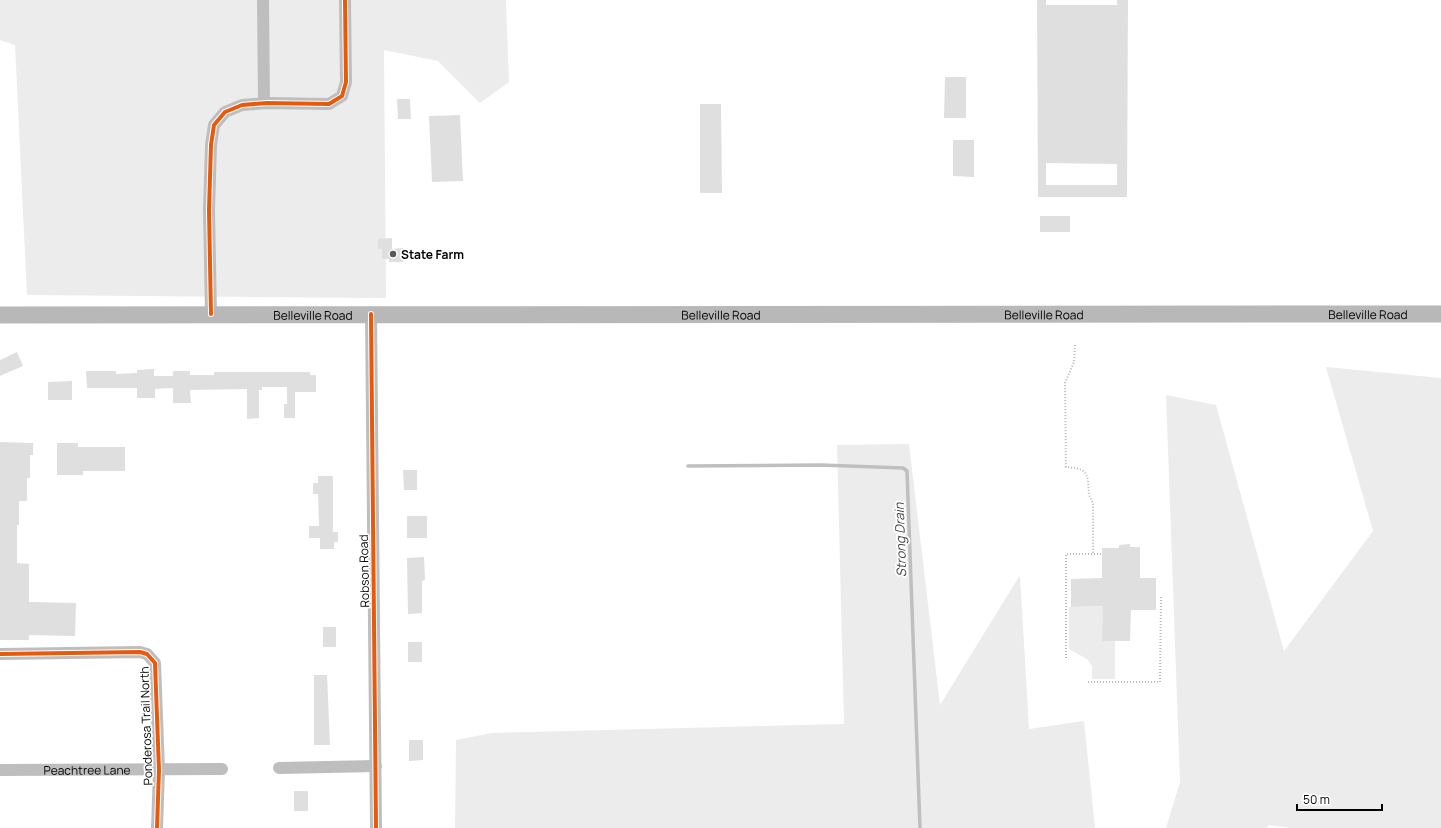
<svg xmlns="http://www.w3.org/2000/svg" width="1441" height="828" font-family="Manrope,sans-serif">
<style>
.green{fill:#ececec}
.lines{fill:none;stroke-linecap:round;stroke-linejoin:round}
.stream{stroke:#bfbfbf;stroke-width:3.5}
.building{fill:#dfdfdf;fill-rule:evenodd}
.path{stroke:#b9b9b9;stroke-width:2;stroke-dasharray:1 2;stroke-linecap:butt}
.street{stroke:#bebebe;stroke-width:12}
.secondary{stroke:#b8b8b8;stroke-width:17}
.cycleway-casing{stroke:#fff;stroke-width:6}
.cycleway{stroke:#e8590c;stroke-width:4}
.poi-dot{fill:#595959;stroke:#fff;stroke-width:1.5}
.labels{text-anchor:middle;dominant-baseline:central;stroke-width:3.5;stroke-linejoin:round;paint-order:stroke}
.poi-label{font-size:12px;font-weight:bold;fill:#000;stroke:#fff;text-anchor:start}
.street-label{font-size:12px;fill:#000;stroke:#fff}
.water-label{font-size:13px;font-style:italic;fill:#444;stroke:#fff}
</style>
<rect width="100%" height="100%" fill="#fff"/>
<!-- green -->
<g class="green">
<polygon points="0,0 506,0 509,82 480,103 438,61 384,50 386,298 27,295 15,45 0,40"/>
<polygon points="1326,367 1441,378 1441,828 1291,828 1269,825 1267,828 1166,828 1180,782 1166,395 1216,405 1284,651 1373,531"/>
<polygon points="909,444 940,705 1020,575 1029,729 1084,721 1095,828 455,828 456,740 492,733 844,724 837,445"/>
<polygon points="1103,606 1115,641 1115,679 1092,679 1092,666 1087,659 1069,649 1069,607"/>
</g>
<g class="lines">
<!-- stream -->
<polyline class="stream" points="688,466 821,465 903,468 907,471 920,828"/>
</g>
<!-- building -->
<g class="building">
<path d="M1037 0H1046V5H1117V0H1128L1127 197H1038ZM1046 163 1117 164V185H1046Z"/>
<polygon points="945,77 966,77 966,118 944,118"/>
<polygon points="397,99 410,99 411,119 398,119"/>
<polygon points="700,104 721,104 722,193 700,193"/>
<polygon points="460,115 463,181 432,182 429,116"/>
<polygon points="953,140 974,140 974,177 953,176"/>
<rect x="1040" y="216" width="30" height="16"/>
<polygon points="392,238 392,249 403,248 403,262 389,262 389,259 382,259 382,249 378,249 378,239"/>
<polygon points="17,352 23,366 0,376 0,360"/>
<polygon points="154,369 154,376 173,376 173,371 190,371 190,375 214,375 214,372 310,372 310,375 316,375 316,392 295,392 295,418 284,418 284,404 287,404 287,387 262,387 262,390 259,390 259,418 247,419 247,389 190,390 191,403 173,403 173,388 155,389 155,398 137,398 137,388 87,388 86,371 116,371 116,374 137,373 137,370"/>
<polygon points="72,381 72,400 48,400 48,382"/>
<polygon points="0,442 33,443 33,455 30,455 30,478 27,478 27,501 19,501 19,525 17,525 17,563 29,564 29,602 76,603 75,636 29,635 29,640 0,640"/>
<polygon points="57,443 78,443 78,447 125,447 125,471 83,471 83,475 57,475"/>
<polygon points="403,470 417,470 417,490 404,490"/>
<polygon points="318,476 333,476 333,532 338,532 338,542 334,542 334,549 320,549 320,538 309,538 309,526 319,526 318,494 313,494 313,483 318,483"/>
<rect x="407" y="516" width="20" height="22"/>
<polygon points="1130,544 1130,547 1140,547 1140,578 1156,578 1156,610 1131,610 1130,641 1102,641 1103,606 1071,607 1071,579 1102,578 1102,548 1119,548 1119,545"/>
<polygon points="424,557 425,580 422,581 422,613 408,614 407,558"/>
<rect x="323" y="627" width="13" height="20"/>
<rect x="408" y="642" width="14" height="20"/>
<polygon points="314,675 327,675 330,745 314,745"/>
<polygon points="409,740 423,740 423,760 409,761"/>
<rect x="294" y="791" width="14" height="20"/>
</g>
<g class="lines">
<!-- path -->
<g class="path">
<polyline points="1075,345 1074,362 1065,383 1066,467 1075,468 1082,470 1086,474 1088,480 1089,495 1093,503 1093,554"/>
<polyline points="1066,658 1066,554 1102,554"/>
<polyline points="1088,682 1160,682 1161,595"/>
</g>
<!-- street -->
<g class="street">
<polyline points="263,0 264,103"/>
<polyline points="211,314 209,210 211,145 214,125 225,112 242,105 267,103 329,104 342,96 346,82 345,0"/>
<polyline points="371,314 376,828"/>
<polyline points="0,654 140,652 147,654 155,663 159,770 157,828"/>
<polyline points="279,768 376,766"/>
<path id="s1" d="M0 770 222 769"/>
</g>
<!-- secondary -->
<path class="secondary" id="s2" d="M0 315 1441 314"/>
<defs>
<g id="cycleway">
<polyline points="211,314 209,210 211,145 214,125 225,112 242,105 267,103 329,104 342,96 346,82 345,0"/>
<polyline points="371,314 376,828"/>
<polyline points="0,654 140,652 147,654 155,663 159,770 157,828"/>
</g>
</defs>
<!-- cycleway casing -->
<use href="#cycleway" class="cycleway-casing"/>
<!-- cycleway -->
<use href="#cycleway" class="cycleway"/>
</g>
<!-- markers -->
<circle class="poi-dot" cx="393" cy="254" r="4"/>
<g class="labels">
<!-- poi labels -->
<g class="poi-label">
<text x="401" y="254">State Farm</text>
</g>
<!-- street labels -->
<g class="street-label">
<text stroke="none"><textPath href="#s2" startOffset="313">Belleville Road</textPath></text>
<text stroke="none"><textPath href="#s2" startOffset="721">Belleville Road</textPath></text>
<text stroke="none"><textPath href="#s2" startOffset="1044">Belleville Road</textPath></text>
<text stroke="none"><textPath href="#s2" startOffset="1368">Belleville Road</textPath></text>
<text transform="translate(364 571) rotate(-91)">Robson Road</text>
<text transform="translate(146 726) rotate(-92)">Ponderosa Trail North</text>
<text stroke="none"><textPath href="#s1" startOffset="87">Peachtree Lane</textPath></text>
</g>
<!-- water labels -->
<g class="water-label">
<text transform="translate(900 540) rotate(-92)">Strong Drain</text>
</g>
</g>
<!-- scale -->
<path d="M1297 804v6h85v-6" fill="none" stroke="#000000" stroke-width="2"/>
<text x="1303" y="804" font-size="12" fill="#000000" stroke="#ffffff" stroke-width="3" paint-order="stroke">50 m</text>
</svg>
